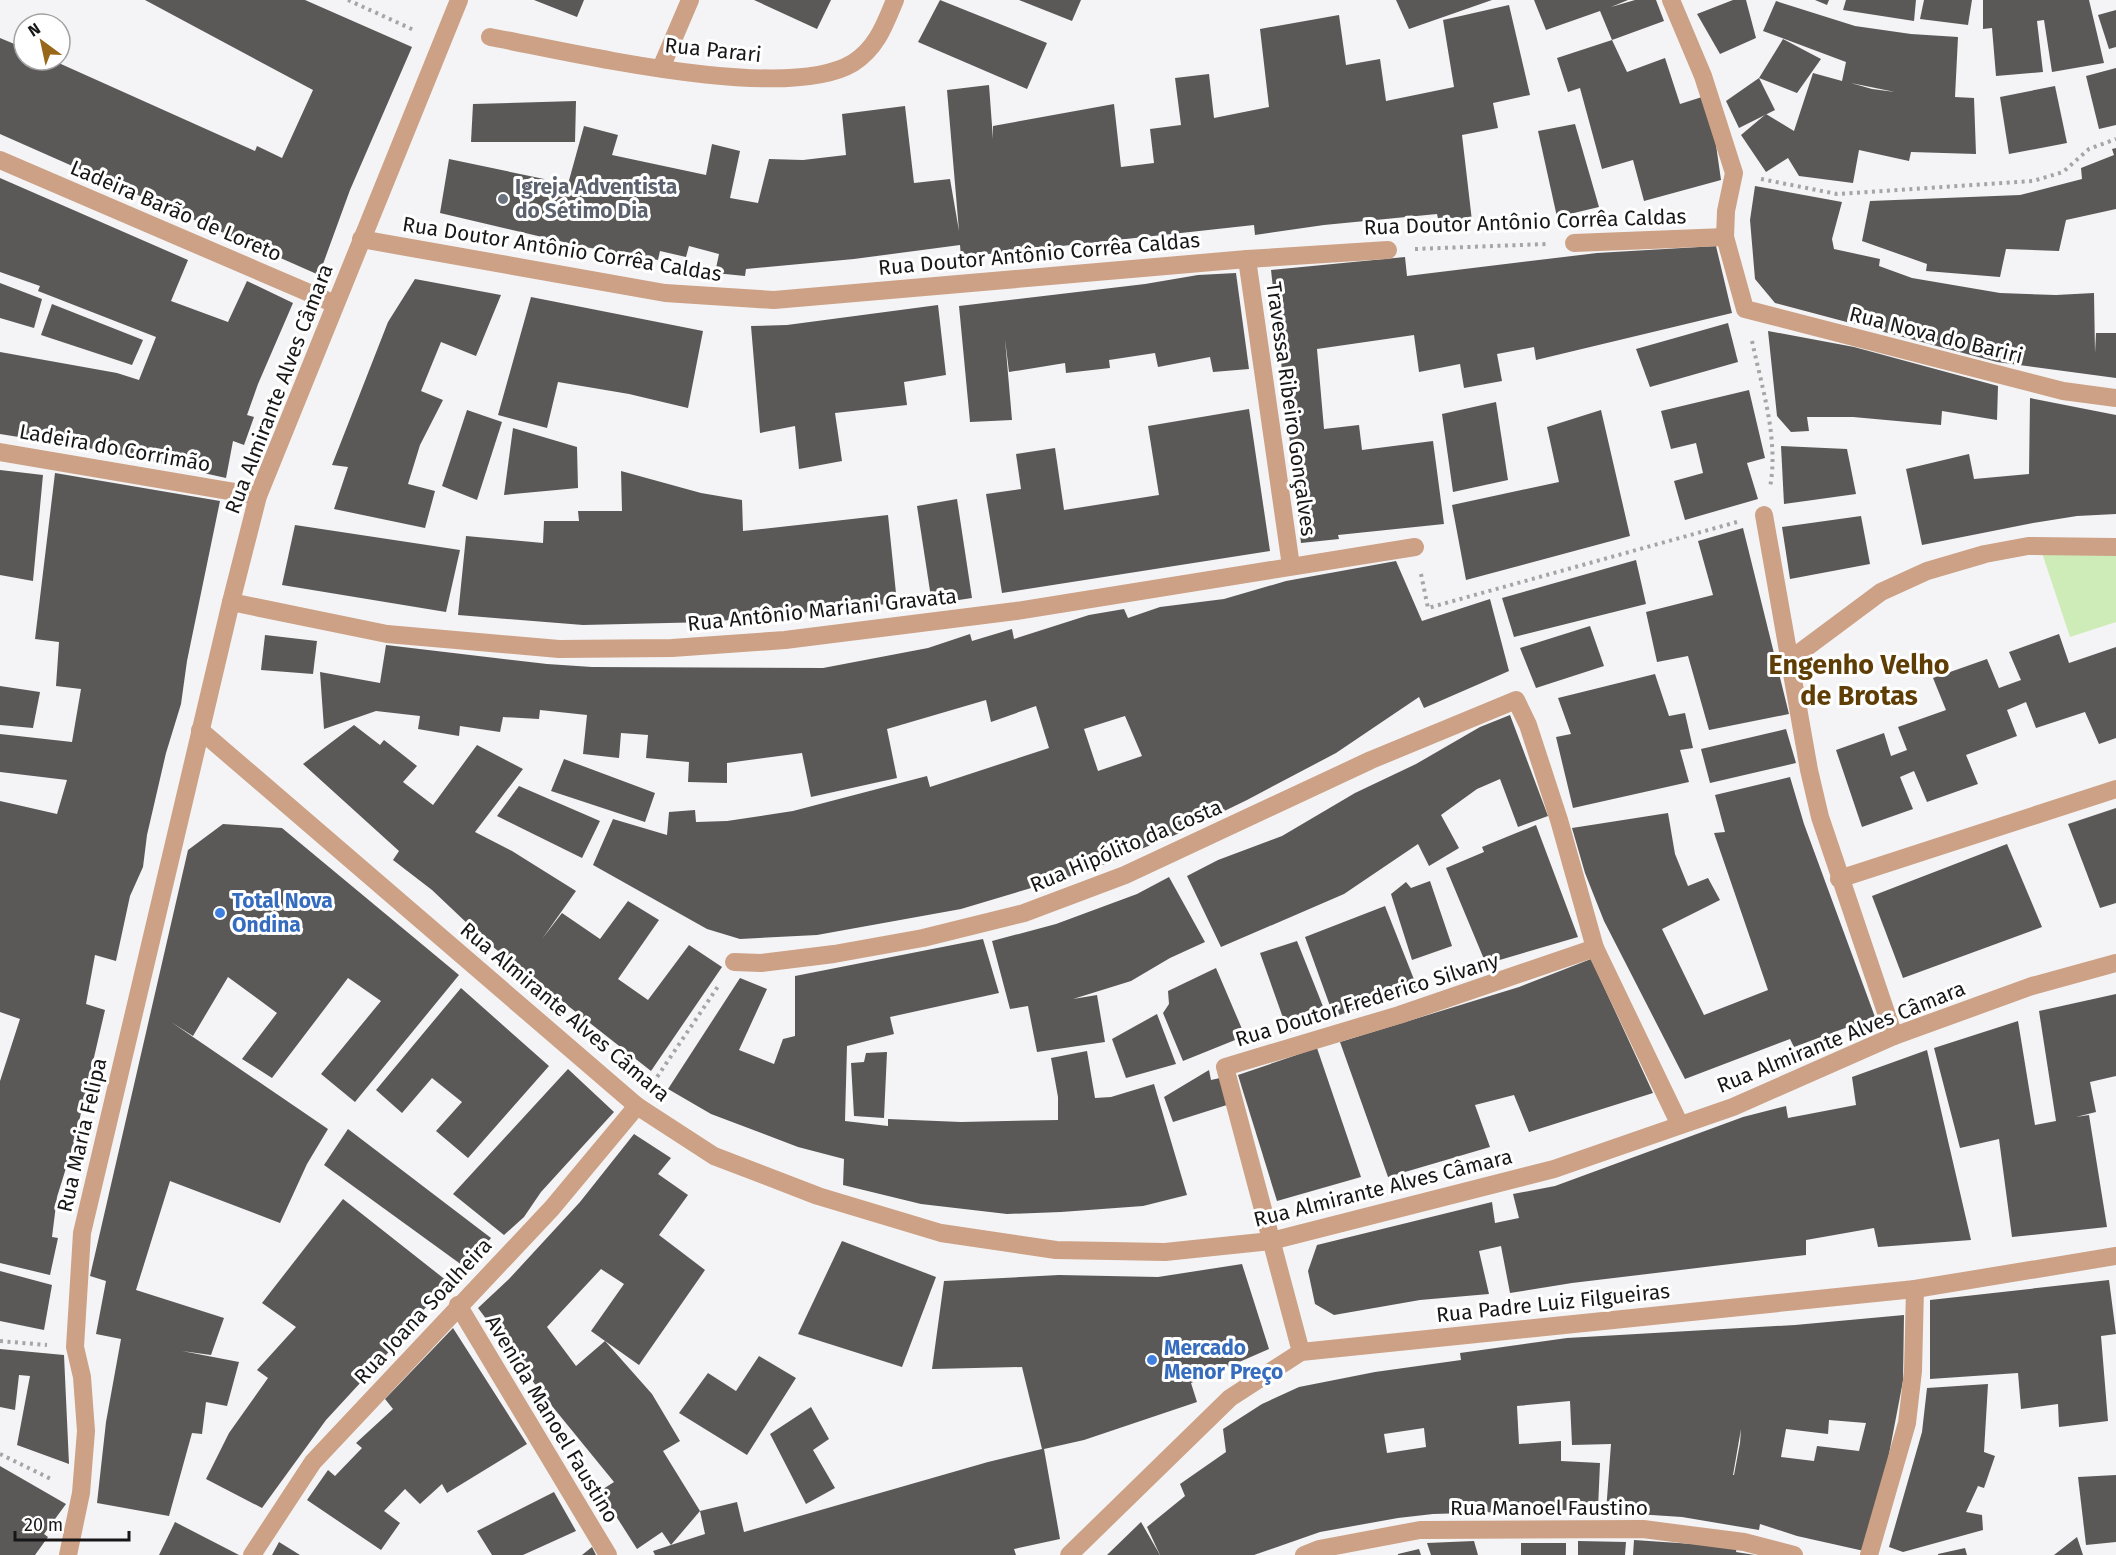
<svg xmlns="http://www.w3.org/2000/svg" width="2116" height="1555" font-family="'Fira Sans',sans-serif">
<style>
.green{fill:#ceecb8}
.building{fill:#5b5958;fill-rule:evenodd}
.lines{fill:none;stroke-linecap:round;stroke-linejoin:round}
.path{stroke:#a5a5a7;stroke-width:4;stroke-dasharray:3 4.5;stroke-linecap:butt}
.service{stroke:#cca185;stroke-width:18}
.minor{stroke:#cca185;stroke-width:18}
.worship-dot{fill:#6b7280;stroke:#fff;stroke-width:2}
.shop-dot{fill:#3f7fe0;stroke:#fff;stroke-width:2}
.labels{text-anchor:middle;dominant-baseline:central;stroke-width:6;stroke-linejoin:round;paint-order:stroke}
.street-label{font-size:21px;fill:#171718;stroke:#fff}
.worship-label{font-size:21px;font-weight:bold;fill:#5b616d;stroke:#fff;text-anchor:start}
.shop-label{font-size:21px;font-weight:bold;fill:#366cbe;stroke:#fff;text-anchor:start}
.district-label{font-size:27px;font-weight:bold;fill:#5f3e06;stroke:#fff}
</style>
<rect width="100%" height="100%" fill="#f4f4f6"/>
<!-- green -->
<polygon class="green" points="2037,538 2116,543 2116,622 2070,637"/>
<!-- building -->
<g class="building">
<polygon points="145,0 305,0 412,47 350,190 319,275 0,134 0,38 24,48 24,60 52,60 255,151 257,146 282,158 313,90"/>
<polygon points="534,0 584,0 577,17"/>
<polygon points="754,0 831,0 817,29"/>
<polygon points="940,0 1047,43 1027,89 918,42"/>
<polygon points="1019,0 1081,0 1072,21"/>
<polygon points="1396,0 1492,0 1409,29"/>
<polygon points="1534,0 1628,0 1611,7 1635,0 1656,0 1664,21 1612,40 1627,72 1665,58 1680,104 1702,97 1714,131 1721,180 1644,201 1633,160 1602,169 1580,88 1568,92 1557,58 1612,40 1600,11 1546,30"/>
<polygon points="1733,0 1746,0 1756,38 1720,54 1697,14"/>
<polygon points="1815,0 1829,0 1827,5"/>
<polygon points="1846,0 1916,0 1914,21 1843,10"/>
<polygon points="1924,0 1972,0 1968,25 1920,19"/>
<polygon points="1983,0 2089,0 2104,63 2052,72 2044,20 2037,21 2043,72 1996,76 1992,28 1983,29"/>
<path d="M1776 1 1855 26 1911 34 1958 37 1955 97 1974 98 1976 154 1911 152 1909 161 1859 150 1853 183 1799 176 1788 158 1766 172 1741 135 1766 114 1794 131 1813 73 1842 81 1846 62 1763 31ZM1851 83 1895 92 1872 89Z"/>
<polygon points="1509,5 1530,95 1493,103 1498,128 1462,135 1472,221 1439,223 1437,214 1324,225 1255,235 1254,225 961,257 960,245 854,259 746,269 745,276 715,273 719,254 689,246 686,257 660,251 658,260 585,247 440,213 449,159 568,184 584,126 618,135 612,155 706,175 712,144 740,151 730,198 758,203 769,159 803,160 846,155 842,114 905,106 914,183 950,179 959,231 947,90 989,85 993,139 993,126 1114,104 1121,167 1154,163 1150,129 1181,125 1175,78 1209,74 1214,118 1269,107 1260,29 1339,15 1346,65 1380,59 1386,101 1454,87 1443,20"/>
<polygon points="2116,10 2116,47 2109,49 2098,15"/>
<polygon points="1783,39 1821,59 1797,93 1759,78 1775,110 1739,128 1726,101 1759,78"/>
<polygon points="2116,68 2116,125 2099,129 2086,76"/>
<polygon points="2055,86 2067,143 2009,154 2000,97"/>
<polygon points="576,101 575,142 471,142 473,104"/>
<polygon points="1575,124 1599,207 1557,217 1538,131"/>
<polygon points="2116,148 2116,209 2066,220 2059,251 2006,249 2000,277 1926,271 1927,264 1862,241 1870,201 2020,195 2082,179 2081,168 2114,155 2112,149"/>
<polygon points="0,178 188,260 171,301 228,322 247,281 293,303 258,384 247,415 254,417 244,445 233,441 226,478 100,450 0,434 0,352 117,373 139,380 156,337 38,291 40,286 0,272"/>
<polygon points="1755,186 1842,202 1832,239 1834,249 1880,259 1879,266 1912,278 2000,293 2056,295 2094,293 2095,353 2096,333 2116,333 2116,378 1997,362 1775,303 1755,279 1750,220"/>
<polygon points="1716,246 1732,313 1536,360 1534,347 1497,354 1502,381 1464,388 1460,364 1419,372 1414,335 1317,349 1324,429 1359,425 1362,450 1433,441 1444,524 1338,535 1339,539 1301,543 1271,270 1405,257 1407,276 1597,253"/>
<polygon points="1236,273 1249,369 1213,372 1210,357 1158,367 1155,353 1109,360 1110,368 1066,373 1065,363 1009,372 1005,339 1012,420 970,422 959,306 1145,284 1198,275"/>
<polygon points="415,279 501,295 476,356 441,342 421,391 443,400 420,445 408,484 435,491 425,528 334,509 348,467 332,465 388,322"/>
<polygon points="0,283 42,299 34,328 0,318"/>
<polygon points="531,297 703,331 688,408 629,394 558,382 547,428 498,415"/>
<polygon points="52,304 143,340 132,365 41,335"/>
<polygon points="938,305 946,375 904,382 907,405 835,413 842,461 799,469 795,426 760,433 751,326 787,325"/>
<polygon points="1728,323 1738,362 1650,387 1636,349"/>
<polygon points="1768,331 1854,347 1998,386 1997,420 1942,411 1941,425 1853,417 1807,417 1809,431 1791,432 1777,416"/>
<polygon points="1749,390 1765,458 1747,463 1758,499 1685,520 1674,481 1703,473 1696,443 1671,449 1661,411"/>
<polygon points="2030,398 2116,415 2116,514 2077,516 2033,523 1922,545 1906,469 1969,454 1974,479 2029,474"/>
<polygon points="1496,402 1508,480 1453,492 1442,414"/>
<polygon points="1249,409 1270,551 1002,593 986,494 1021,489 1016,454 1055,448 1064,510 1159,495 1148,426"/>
<polygon points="467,410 502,422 477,500 442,486"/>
<polygon points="1601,410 1630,536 1466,580 1452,505 1559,482 1547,427"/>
<polygon points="513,428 577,447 578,488 504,495"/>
<polygon points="1781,446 1847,449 1856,494 1784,504"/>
<polygon points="0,470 43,475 33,581 0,575"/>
<polygon points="621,471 701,493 742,500 743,531 888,515 897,603 710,622 583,625 458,615 466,536 543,543 544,521 579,521 578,511 622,511"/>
<polygon points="55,473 220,501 187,661 181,704 166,753 147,835 143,867 130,896 116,961 95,955 86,1004 105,1010 75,1139 57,1197 52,1237 58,1238 50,1275 0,1263 0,1081 20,1019 0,1012 0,801 57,814 67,780 0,772 0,734 72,742 81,689 56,686 59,642 35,639"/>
<polygon points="957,499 972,598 932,604 917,506"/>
<polygon points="1861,516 1870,564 1790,579 1782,527"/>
<polygon points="295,525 460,550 446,612 282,585"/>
<polygon points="1743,528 1789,714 1709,730 1688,656 1657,662 1646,612 1713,595 1698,541"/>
<polygon points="1636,560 1646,604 1514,637 1502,598"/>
<path d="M1396 561 1422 621 1490 599 1509 671 1424 708 1419 697 1336 753 1247 800 1175 835 1088 871 961 909 817 935 740 939 707 929 593 865 613 819 667 835 669 812 695 810 696 822 727 821 793 811 927 776 930 787 1049 748 1036 706 991 722 986 700 887 729 897 778 811 797 802 753 727 763V783L688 782 689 762 646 758 648 735 621 733 619 758 583 754 587 715 540 710 539 719 503 717 500 732 460 726 459 736 418 729 420 716 376 711 324 729 320 672 380 683 386 645 547 664 592 667 823 668 928 648 970 634 972 641 1012 629 1014 639 1089 615 1124 609 1128 618 1160 607 1224 599 1286 581ZM1125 716 1142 756 1098 771 1084 729Z"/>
<polygon points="1590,626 1604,666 1536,688 1520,648"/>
<polygon points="2059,634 2069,663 2116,647 2116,738 2099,744 2085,712 2036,728 2026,702 2007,710 2017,736 1966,755 1978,784 1927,802 1914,771 1900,777 1913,809 1862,827 1836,750 1884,733 1891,756 1907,750 1898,727 1946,710 1933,678 1987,659 1999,688 2021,680 2009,652"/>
<polygon points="265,635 317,641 313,674 261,670"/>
<polygon points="1655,674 1669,716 1685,713 1693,748 1680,750 1689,782 1573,808 1556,737 1571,734 1558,698"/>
<polygon points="0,686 40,692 33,728 0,725"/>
<polygon points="1510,715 1548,816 1518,827 1500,779 1477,789 1441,815 1459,848 1429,866 1418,844 1344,894 1221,947 1187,876 1218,860 1282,836 1355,793 1416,764 1480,727"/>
<polygon points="354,725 380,745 384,740 417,766 403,782 433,805 477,745 523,769 475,832 512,851 576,891 542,939 562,913 600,939 628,901 659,920 618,979 648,1000 689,945 722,967 651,1071 488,943 432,890 393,860 399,851 303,764"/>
<polygon points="1786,729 1796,763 1710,783 1701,749"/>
<polygon points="564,759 655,793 645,822 551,791"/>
<polygon points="1790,777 1804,824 1875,1017 1794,1047 1790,1039 1685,1079 1604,921 1585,873 1572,828 1668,813 1675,854 1688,886 1708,878 1720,900 1662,929 1704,1015 1768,990 1714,833 1725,832 1715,795"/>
<polygon points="519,786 600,821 582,858 497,816"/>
<polygon points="2116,808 2116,903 2100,908 2068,824"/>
<polygon points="223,824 282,828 459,975 355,1102 321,1074 381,1001 348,978 272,1078 242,1059 277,1013 228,977 193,1036 171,1022 328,1129 307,1164 280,1223 170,1181 136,1290 224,1318 211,1355 182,1351 239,1362 227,1406 206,1402 202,1434 192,1433 169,1516 97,1503 106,1422 121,1339 96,1334 106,1281 90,1276 188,850"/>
<polygon points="1536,825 1578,937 1486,964 1446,868 1484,852 1482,847"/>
<polygon points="2007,844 2042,927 1903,978 1872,896"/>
<polygon points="1169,877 1205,942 1170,958 1131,981 1073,999 1097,995 1105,1042 1037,1052 1028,1006 1010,1009 992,941 1056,924 1137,894"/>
<polygon points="1430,881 1452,946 1412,960 1391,894 1406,882 1411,888"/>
<polygon points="1385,906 1417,987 1334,1017 1305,937"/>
<polygon points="983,939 999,993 890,1017 894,1034 847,1046 845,1121 888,1126 888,1119 961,1122 1058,1120 1058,1097 1051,1058 1087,1051 1095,1098 1111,1097 1154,1084 1187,1195 1143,1206 1061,1212 1007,1214 921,1204 843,1185 844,1159 798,1147 711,1114 668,1089 740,978 767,989 739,1050 774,1064 783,1039 795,1036 795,976"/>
<polygon points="1297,941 1328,1019 1288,1032 1260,953"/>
<polygon points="1591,959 1653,1093 1529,1132 1514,1095 1475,1105 1490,1147 1388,1177 1340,1042 1519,987"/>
<polygon points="1216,968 1245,1036 1183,1061 1163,1013 1169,1004 1168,991"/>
<polygon points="461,988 549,1066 468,1158 436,1131 462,1102 432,1078 402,1113 376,1090"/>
<polygon points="2116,994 2116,1076 2090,1082 2096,1112 2076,1117 2089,1115 2107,1227 2012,1237 1999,1139 1960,1148 1934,1048 2018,1021 2035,1125 2056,1121 2039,1011"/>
<polygon points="1157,1014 1176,1064 1126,1078 1112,1039"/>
<polygon points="1317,1048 1361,1177 1277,1201 1238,1075"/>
<polygon points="1927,1050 1971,1240 1878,1247 1874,1228 1806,1240 1806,1255 1572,1283 1510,1293 1501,1246 1479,1251 1489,1294 1420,1300 1334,1315 1315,1304 1308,1271 1317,1245 1492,1202 1495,1223 1519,1218 1513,1194 1555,1186 1743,1117 1786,1106 1788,1118 1856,1105 1852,1077"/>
<polygon points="887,1052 884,1118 854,1116 851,1063 864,1062 866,1053"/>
<polygon points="568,1069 614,1112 541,1192 524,1217 504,1235 453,1194"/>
<polygon points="1209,1070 1211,1080 1220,1078 1230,1104 1173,1122 1164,1097"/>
<polygon points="348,1129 491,1238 466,1268 324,1165"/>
<polygon points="634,1134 671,1158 658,1174 688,1195 659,1235 705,1270 639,1365 591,1331 624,1284 601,1269 547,1327 576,1366 605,1341 652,1394 680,1441 663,1451 700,1511 671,1545 705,1534 700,1511 737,1502 744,1532 988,1462 1042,1449 1022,1367 932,1369 944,1281 1059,1275 1158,1277 1242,1264 1269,1349 1191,1383 1197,1402 1084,1440 1044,1449 1060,1539 1014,1549 1016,1555 655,1555 653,1551 671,1545 662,1532 637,1549 600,1491 614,1482 543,1395 478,1308 509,1279 580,1202"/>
<polygon points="343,1199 447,1281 397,1343 326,1420 262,1508 206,1479 229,1433 268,1378 257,1370 296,1327 262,1303"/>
<polygon points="842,1241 936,1277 902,1367 798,1334"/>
<polygon points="0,1271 52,1285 44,1330 0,1321"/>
<polygon points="2109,1280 2116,1334 2101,1336 2108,1421 2059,1427 2058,1404 2021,1409 2018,1373 1930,1379 1930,1300"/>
<path d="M1904 1315 1903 1381 1885 1475 1864 1551 1797 1536 1760 1524 1759 1530 1682 1517 1606 1512 1611 1444 1572 1445 1570 1401 1517 1406 1519 1444 1561 1441V1461L1600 1463 1598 1509 1433 1514 1398 1518 1320 1532 1254 1555H1160L1147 1527 1185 1496 1180 1484 1226 1452 1223 1429 1262 1404 1299 1387 1375 1372 1461 1360 1460 1353 1567 1338 1795 1325ZM1829 1420 1866 1423 1859 1451 1817 1446 1814 1461 1781 1457 1786 1429 1828 1434ZM1424 1428 1426 1447 1387 1453 1384 1434ZM1741 1429 1740 1443 1734 1475H1733Z"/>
<polygon points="453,1328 527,1444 447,1493 442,1484 420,1504 405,1489 384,1511 400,1523 381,1550 307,1500 328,1470 335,1476 362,1448 356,1443 393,1409 385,1399"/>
<polygon points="0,1349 64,1355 69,1464 17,1445 30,1376 19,1375 15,1410 0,1407"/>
<polygon points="759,1356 796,1378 747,1455 679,1413 708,1373 736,1391"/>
<polygon points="1988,1384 1984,1452 1995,1456 1984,1488 1978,1486 1966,1512 1982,1515 1983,1530 1903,1552 1889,1547 1922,1432 1927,1388"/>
<polygon points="811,1407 829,1439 813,1450 835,1488 806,1504 770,1434"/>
<polygon points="0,1466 66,1504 44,1534 48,1537 35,1555 0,1555"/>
<polygon points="2116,1475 2116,1542 2086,1545 2078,1477"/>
<polygon points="554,1492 576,1531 523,1555 492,1555 477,1531"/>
<polygon points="175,1522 239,1555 159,1555"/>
<polygon points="1141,1522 1160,1555 1107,1555 1109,1553"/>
<polygon points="2077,1537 2083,1555 2054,1555"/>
<polygon points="1634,1540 1737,1547 1736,1552 1755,1555 1633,1555"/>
<polygon points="1474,1541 1478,1555 1431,1555 1427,1543"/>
<polygon points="1578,1541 1626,1542 1625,1555 1578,1555"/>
<polygon points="279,1542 300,1555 272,1555"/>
<rect x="1521" y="1543" width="45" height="12"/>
<polygon points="592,1547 596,1555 582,1555"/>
<polygon points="1965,1548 1967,1555 1938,1555 1938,1554"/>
<polygon points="1419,1549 1421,1555 1398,1555 1398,1554"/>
</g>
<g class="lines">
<!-- path -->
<g class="path">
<polyline points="348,0 416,31"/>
<polyline points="1761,179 1837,194 2033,181 2063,172 2089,149 2116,139"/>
<polyline points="1415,249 1546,244"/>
<path d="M1752 341C1762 388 1779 440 1770 487"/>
<polyline points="1421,574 1428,608 1737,522"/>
<polyline points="653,1083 719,985"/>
<polyline points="0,1341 47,1345"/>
<polyline points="0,1454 53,1480"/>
</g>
<!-- service -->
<g class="service">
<polyline points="1839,879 2116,789"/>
<polyline points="1304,1555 1319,1549 1420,1530 1643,1529 1744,1542 1794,1555"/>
</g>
<!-- minor -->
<g class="minor">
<polyline points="1671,0 1703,76 1734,173 1726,211 1725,237 1745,309 2063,391 2116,398"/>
<path d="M490 37C571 52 785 104 853 63 877 48 885 24 895 0"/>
<polyline points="661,68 690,0"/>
<polyline points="0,160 335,304"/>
<polyline points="361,239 665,293 774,300 1247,259 1388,250"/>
<polyline points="1574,243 1725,237"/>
<polyline points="1247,259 1291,566"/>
<polyline points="0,452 258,496"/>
<polyline points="1764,515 1809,770 1820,817 1894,1036"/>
<polyline points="231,602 387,634 559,649 672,648 785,640 1016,611 1415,547"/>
<polyline points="1791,659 1881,592 1927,571 1985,554 2028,546 2116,547"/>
<polyline points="200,730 637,1106 714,1156 818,1196 941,1233 1056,1250 1165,1252 1271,1241 1554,1169 1733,1107 1894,1036 2032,986 2116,963"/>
<polyline points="734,962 761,963 834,954 923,938 1024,913 1125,875 1371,760 1516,700 1528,725 1559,820 1595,948 1680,1125"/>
<polyline points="458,1305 608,1555"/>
<polyline points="1301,1352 1225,1067 1399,1015 1595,948"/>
<polyline points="68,1555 81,1493 86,1431 82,1377 75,1347 82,1233 231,602 258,496 459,0"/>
<polyline points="252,1555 313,1462 552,1208 637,1106"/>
<polyline points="1069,1555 1230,1398 1301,1352 1915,1289 2116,1256"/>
<polyline points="1869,1555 1907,1423 1913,1371 1915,1289"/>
</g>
</g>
<!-- markers -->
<circle class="worship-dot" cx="503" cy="199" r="6"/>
<g class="shop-dot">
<circle cx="220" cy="913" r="6"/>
<circle cx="1152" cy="1360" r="6"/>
</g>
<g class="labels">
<!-- street labels -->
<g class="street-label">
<text transform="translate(713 50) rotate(6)">Rua Parari</text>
<text transform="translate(176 211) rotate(23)">Ladeira Barão de Loreto</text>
<text transform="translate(1525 222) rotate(-2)">Rua Doutor Antônio Corrêa Caldas</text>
<text transform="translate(562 249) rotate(9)">Rua Doutor Antônio Corrêa Caldas</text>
<text transform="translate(1039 254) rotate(-5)">Rua Doutor Antônio Corrêa Caldas</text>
<text transform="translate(1936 335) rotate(14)">Rua Nova do Bariri</text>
<text transform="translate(279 389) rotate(-69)">Rua Almirante Alves Câmara</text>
<text transform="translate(1291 409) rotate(82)">Travessa Ribeiro Gonçalves</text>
<text transform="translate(115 448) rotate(10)">Ladeira do Corrimão</text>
<text transform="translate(822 610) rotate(-6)">Rua Antônio Mariani Gravata</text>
<text transform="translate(1126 846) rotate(-23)">Rua Hipólito da Costa</text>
<text transform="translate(1367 1000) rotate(-17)">Rua Doutor Frederico Silvany</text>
<text transform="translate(565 1012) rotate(40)">Rua Almirante Alves Câmara</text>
<text transform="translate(1841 1037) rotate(-22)">Rua Almirante Alves Câmara</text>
<text transform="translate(82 1135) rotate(-77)">Rua Maria Felipa</text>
<text transform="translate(1383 1188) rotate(-14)">Rua Almirante Alves Câmara</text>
<text transform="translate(1553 1303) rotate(-6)">Rua Padre Luiz Filgueiras</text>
<text transform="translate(423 1311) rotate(-47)">Rua Joana Soalheira</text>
<text transform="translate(552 1419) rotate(59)">Avenida Manoel Faustino</text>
<text x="1549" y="1508">Rua Manoel Faustino</text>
</g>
<!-- worship labels -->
<g class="worship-label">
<text x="515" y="187">Igreja Adventista<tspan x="515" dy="24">do Sétimo Dia</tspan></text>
</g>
<!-- shop labels -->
<g class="shop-label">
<text x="232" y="901">Total Nova<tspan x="232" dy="24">Ondina</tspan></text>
<text x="1164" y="1348">Mercado<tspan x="1164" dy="24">Menor Preço</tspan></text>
</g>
<!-- district labels -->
<g class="district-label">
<text x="1859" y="665">Engenho Velho<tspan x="1859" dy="31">de Brotas</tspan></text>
</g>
</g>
<!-- north arrow -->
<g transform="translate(42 42) rotate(327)"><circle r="28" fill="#ffffff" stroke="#a2a2a3" stroke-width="1.5"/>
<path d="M0-4.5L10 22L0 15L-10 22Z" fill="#986719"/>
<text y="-9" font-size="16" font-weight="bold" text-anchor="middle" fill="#171718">N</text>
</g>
<!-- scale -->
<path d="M15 1531v9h114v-9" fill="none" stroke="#171718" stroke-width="3"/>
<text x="24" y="1531" font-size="18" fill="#171718" stroke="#ffffff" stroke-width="4.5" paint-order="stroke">20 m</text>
</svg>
